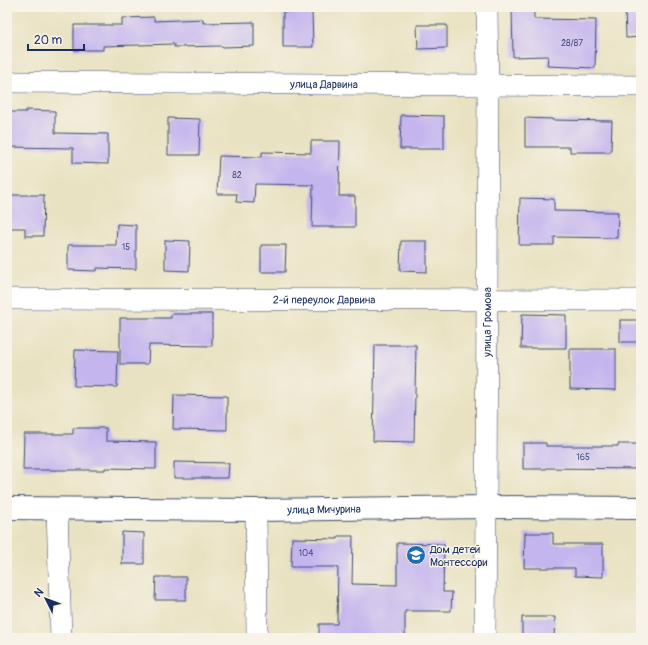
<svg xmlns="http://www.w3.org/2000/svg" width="648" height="645" font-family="Pangolin,sans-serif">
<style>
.building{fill:#c4b5ee}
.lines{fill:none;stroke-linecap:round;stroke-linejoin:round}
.minor-casing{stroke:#3a4a6d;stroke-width:22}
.tertiary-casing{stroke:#3a4a6d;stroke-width:24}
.minor{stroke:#fff;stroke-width:21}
.tertiary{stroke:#fff;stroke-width:22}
.labels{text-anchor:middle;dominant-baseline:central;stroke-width:3;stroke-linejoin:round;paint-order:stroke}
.number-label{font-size:9px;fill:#455082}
.street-label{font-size:11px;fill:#1b2f5e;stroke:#f7f3e8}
.poi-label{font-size:11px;fill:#1b2f5e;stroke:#f7f3e8;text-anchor:start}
</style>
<rect width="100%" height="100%" fill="#f7f3e8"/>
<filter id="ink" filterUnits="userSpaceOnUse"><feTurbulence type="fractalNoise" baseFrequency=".025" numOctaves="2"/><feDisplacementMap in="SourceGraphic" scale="8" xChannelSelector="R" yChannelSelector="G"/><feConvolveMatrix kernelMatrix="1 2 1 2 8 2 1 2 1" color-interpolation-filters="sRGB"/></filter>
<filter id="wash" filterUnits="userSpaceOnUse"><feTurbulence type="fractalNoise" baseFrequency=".012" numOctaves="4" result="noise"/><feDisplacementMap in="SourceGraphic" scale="16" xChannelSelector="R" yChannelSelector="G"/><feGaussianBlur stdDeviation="0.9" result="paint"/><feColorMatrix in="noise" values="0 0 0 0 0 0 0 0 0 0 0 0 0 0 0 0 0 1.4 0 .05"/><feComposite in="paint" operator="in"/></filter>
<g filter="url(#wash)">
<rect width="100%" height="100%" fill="#e9e2c2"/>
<g id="blocks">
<!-- building -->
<g class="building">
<polygon points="512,7 534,7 534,19 596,20 595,68 547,66 548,56 513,57"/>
<polygon points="625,7 641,7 641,37 626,38"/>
<polygon points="283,12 312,12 313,47 283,47"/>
<polygon points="154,17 154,21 203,19 203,23 254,22 254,46 223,47 222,46 174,47 174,44 103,46 103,50 74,50 74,25 122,25 122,18"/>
<polygon points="417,25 447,25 447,48 418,49"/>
<polygon points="26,110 55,111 55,133 108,134 108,164 73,163 73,148 7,147 7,112 26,112"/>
<polygon points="401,115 444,116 444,149 400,149"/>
<polygon points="168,118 200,119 199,155 168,155"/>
<polygon points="525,118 552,119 552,120 612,121 611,152 570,152 570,147 525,147"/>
<polygon points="311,141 340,141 339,196 355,196 355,227 312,227 313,185 255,184 254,203 236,202 237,194 217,194 219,156 262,157 262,152 311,153"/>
<polygon points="7,195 44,195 43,236 25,236 25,228 7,228"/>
<polygon points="520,198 554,199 554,211 618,212 617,238 554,237 554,245 519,245"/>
<polygon points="117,224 136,225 136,269 97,268 97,271 68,270 68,245 116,245"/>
<polygon points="165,240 190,241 189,271 165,270"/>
<polygon points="401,241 427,241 427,272 400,271"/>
<polygon points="261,245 286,245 285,272 261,272"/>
<polygon points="171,314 212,314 212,346 149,345 148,364 120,364 120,318 171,318"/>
<polygon points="522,314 566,315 566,348 521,348"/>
<rect x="620" y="320" width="21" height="22"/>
<polygon points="375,345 416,345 414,442 373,441"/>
<polygon points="570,349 616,349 616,390 570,389"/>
<polygon points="75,350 118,351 117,387 74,386"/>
<polygon points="174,395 227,396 227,430 173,429"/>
<polygon points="73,428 106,428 106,441 156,442 156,469 105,468 105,470 23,470 24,434 73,434"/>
<polygon points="523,443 546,443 546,446 618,446 618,444 641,444 641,469 546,468 546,469 523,469"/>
<polygon points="174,462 229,463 228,478 174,478"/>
<polygon points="122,532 144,533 144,564 122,564"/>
<polygon points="525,533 553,533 553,544 603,544 603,577 575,576 575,568 524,568"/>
<polygon points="338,536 353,536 352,584 397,585 397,543 444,544 443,592 452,592 451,611 405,611 405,638 319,638 319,624 337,624 338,567 291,567 292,538 338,539"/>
<polygon points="156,577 186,577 186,600 155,600"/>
<polygon points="522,617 555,617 554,638 522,638"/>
</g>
</g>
</g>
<g filter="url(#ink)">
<use href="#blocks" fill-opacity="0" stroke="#3a4a6d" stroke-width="1"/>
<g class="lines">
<defs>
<g id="minor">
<path id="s1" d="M7 82 641 86"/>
<path id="s2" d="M7 299 641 300"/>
<polyline points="57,509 61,638"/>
<polyline points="256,510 257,638"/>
<path id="s3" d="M485 638 486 507 488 85 487 7"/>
</g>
<g id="tertiary">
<path id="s4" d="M7 508 256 510 486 507 641 508"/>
</g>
</defs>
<!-- minor casing -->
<use href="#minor" class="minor-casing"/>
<!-- tertiary casing -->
<use href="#tertiary" class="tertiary-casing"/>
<!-- minor -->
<use href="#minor" class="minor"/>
<!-- tertiary -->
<use href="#tertiary" class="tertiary"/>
</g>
</g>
<!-- icons -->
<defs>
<symbol id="school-disc" viewBox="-11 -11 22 22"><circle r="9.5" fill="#1f6fb2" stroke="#f7f3e8"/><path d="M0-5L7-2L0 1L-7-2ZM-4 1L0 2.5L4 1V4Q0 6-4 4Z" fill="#fff"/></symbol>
</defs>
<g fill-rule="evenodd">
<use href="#school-disc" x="405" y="544" width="22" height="22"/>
</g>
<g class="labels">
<!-- number labels -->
<g class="number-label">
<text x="572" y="43">28/87</text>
<text x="237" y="175">82</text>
<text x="126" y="247">15</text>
<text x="583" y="457">165</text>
<text x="306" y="553">104</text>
</g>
<!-- street labels -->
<g class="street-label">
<text stroke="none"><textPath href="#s1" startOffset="317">улица Дарвина</textPath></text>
<text stroke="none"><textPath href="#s2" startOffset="317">2-й переулок Дарвина</textPath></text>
<text stroke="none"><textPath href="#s3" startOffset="316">улица Громова</textPath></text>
<text stroke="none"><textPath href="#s4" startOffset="317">улица Мичурина</textPath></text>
</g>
<!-- poi labels -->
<g class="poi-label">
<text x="430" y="549">Дом детей<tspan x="430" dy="13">Монтессори</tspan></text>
</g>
</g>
<!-- margin -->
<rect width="648" height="645" fill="none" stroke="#f7f3e8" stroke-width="24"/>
<!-- north arrow -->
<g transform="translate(46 599) rotate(312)" stroke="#f7f3e8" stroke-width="3" paint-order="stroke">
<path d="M0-3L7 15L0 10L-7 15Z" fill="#1b2f5e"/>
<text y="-6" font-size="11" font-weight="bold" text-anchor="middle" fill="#1b2f5e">N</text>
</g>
<!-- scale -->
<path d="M28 44v6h56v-6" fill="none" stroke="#1b2f5e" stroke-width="2"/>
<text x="34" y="44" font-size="12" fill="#1b2f5e" stroke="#f7f3e8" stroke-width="3" paint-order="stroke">20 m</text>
</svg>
